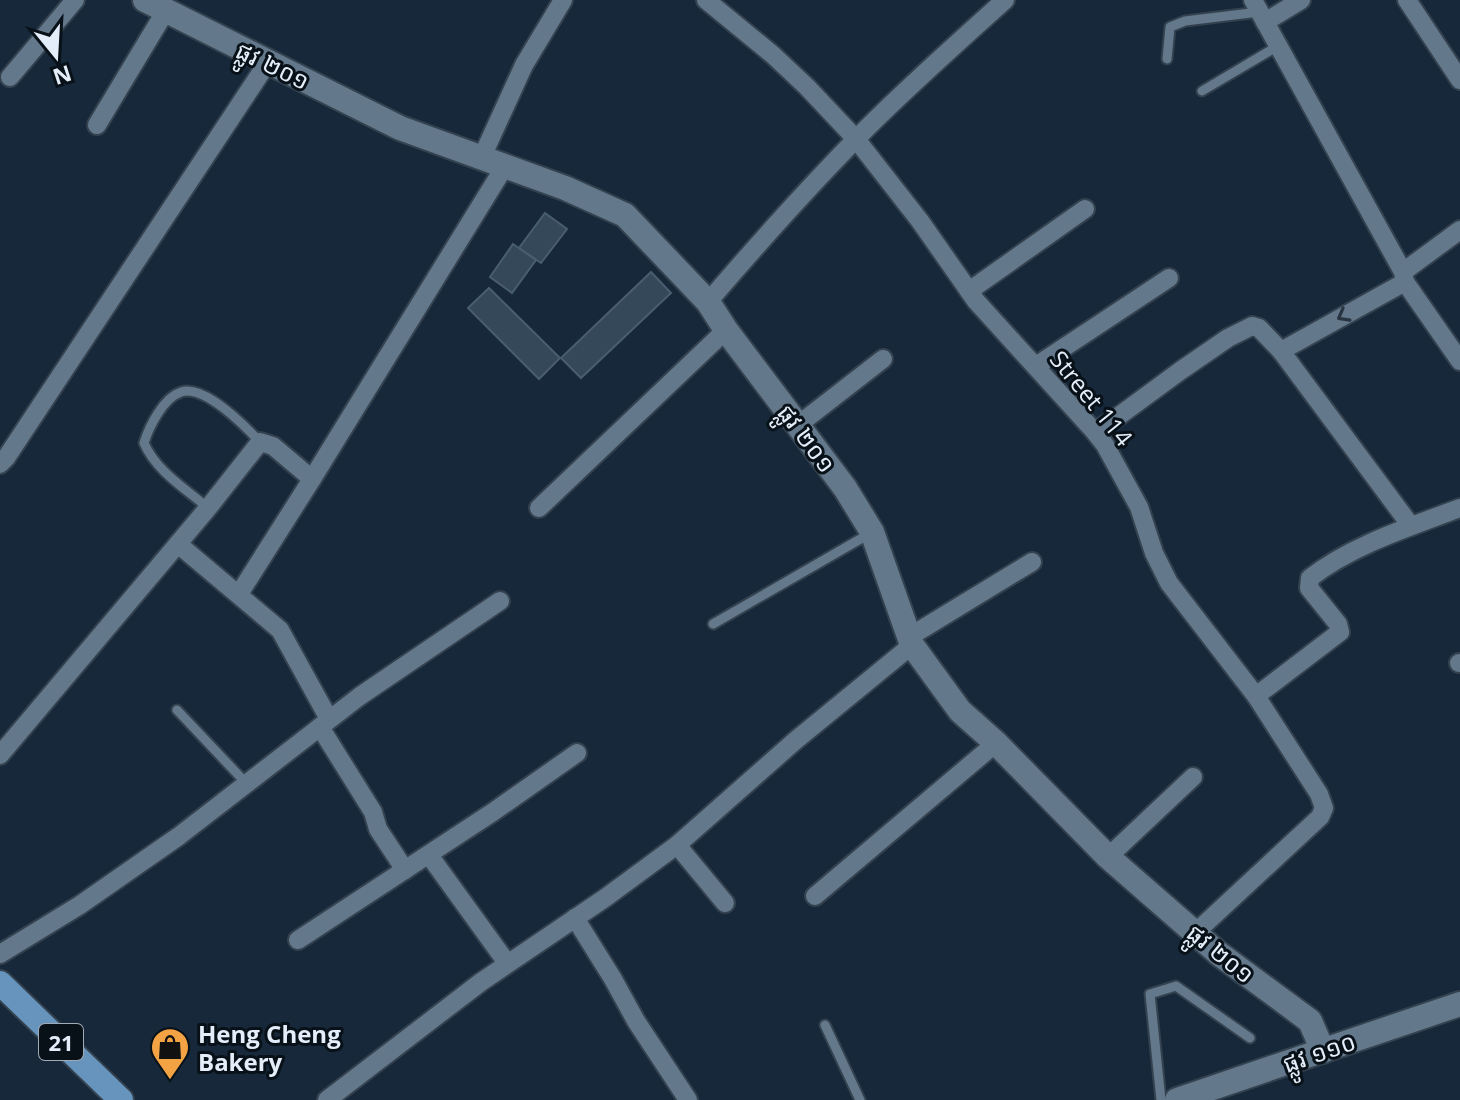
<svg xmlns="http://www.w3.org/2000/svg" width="1460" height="1100" font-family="'Open Sans','Noto Sans Khmer',sans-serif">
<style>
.building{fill:#34485a;stroke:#495d70;stroke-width:2}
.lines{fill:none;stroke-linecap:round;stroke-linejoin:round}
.lane-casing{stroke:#344250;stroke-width:13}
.street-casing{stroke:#344250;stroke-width:22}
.secondary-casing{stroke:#344250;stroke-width:28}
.primary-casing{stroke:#344250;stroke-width:28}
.lane{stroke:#63788b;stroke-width:9}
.street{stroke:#63788b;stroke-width:18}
.secondary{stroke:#63788b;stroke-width:24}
.primary{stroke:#6694bd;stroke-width:24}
.oneway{stroke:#283440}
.labels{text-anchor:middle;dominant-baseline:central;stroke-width:6;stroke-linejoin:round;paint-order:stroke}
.shield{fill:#081018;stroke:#a1abb6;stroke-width:2}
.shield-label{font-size:22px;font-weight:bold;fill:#e3eefa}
.street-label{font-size:24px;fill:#e3eefa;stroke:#081018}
.poi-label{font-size:24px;font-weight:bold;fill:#e3eefa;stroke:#081018;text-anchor:start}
</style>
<rect width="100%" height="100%" fill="#162839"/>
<!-- building -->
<g class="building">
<polygon points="545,213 567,229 541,263 519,248"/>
<polygon points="513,244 536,260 512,293 490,277"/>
<polygon points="651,272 671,293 581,378 561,358"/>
<polygon points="489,288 560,358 539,379 468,308"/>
</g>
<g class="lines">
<defs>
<g id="lane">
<polyline points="1167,59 1170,27 1185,21 1259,12"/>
<polyline points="1202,91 1278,46"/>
<path d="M208 508C186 489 156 471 144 443 149 427 163 398 181 392 204 384 245 426 260 442"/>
<polyline points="713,624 869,534"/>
<polyline points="177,710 246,783"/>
<polyline points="825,1025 860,1100"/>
<polyline points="1161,1100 1150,994 1176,986 1250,1038"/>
</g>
<g id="street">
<polyline points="706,0 773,55 807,87 856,139 920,221 976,301 1094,431 1105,445 1139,507 1154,553 1169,583 1256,696 1319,794 1324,808 1320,817 1195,933"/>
<polyline points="1253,0 1403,272 1405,282 1460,361"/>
<polyline points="1407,0 1460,80"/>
<polyline points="1265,22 1301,0"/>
<polyline points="10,77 75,0"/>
<polyline points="97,125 165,12"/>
<polyline points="482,157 524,65 563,0"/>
<polyline points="1403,272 1460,230"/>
<polyline points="969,291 1085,209"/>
<path d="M708 302C756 246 805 191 857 138 904 90 955 45 1005 0"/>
<polyline points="1281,351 1405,282"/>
<polyline points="1036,366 1169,278"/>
<polyline points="798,425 883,359"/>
<polyline points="1094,431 1112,421 1180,371 1228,338 1252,326 1259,328 1281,351 1411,526"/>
<polyline points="0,464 6,458 268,62"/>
<polyline points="539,508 726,330"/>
<polyline points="178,544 280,630 329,719"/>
<polyline points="239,594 312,479 505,166"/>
<polyline points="909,637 1032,562"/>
<polyline points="1459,663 1460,663"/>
<path d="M1256 696 1340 632 1338 624 1309 588 1310 578C1352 545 1410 527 1460 508"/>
<polyline points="320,727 373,812 378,829 405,870"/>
<polyline points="0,755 208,508 260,442 273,446 312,479"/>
<polyline points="677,845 725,903"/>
<polyline points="429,855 507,963"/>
<polyline points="1108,857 1193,777"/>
<polyline points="815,896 996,743"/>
<polyline points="575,918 613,979 636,1021 688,1100"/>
<polyline points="298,940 493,812 577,753"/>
<polyline points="0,954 80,905 179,836 360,696 500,601"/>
<polyline points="327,1100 481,982 605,898 677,845 796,740 912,645"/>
</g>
<g id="secondary">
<polyline points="145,0 400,128 565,188 625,215 708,302 726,330 845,488 872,532 912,645 960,711 996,743 1108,857 1218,953 1310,1021 1323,1051"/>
<polyline points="1177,1100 1460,1004"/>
</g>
<polyline id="primary" points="0,983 121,1100"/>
</defs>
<!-- lane casing -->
<use href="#lane" class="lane-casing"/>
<!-- street casing -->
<use href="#street" class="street-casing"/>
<!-- secondary casing -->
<use href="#secondary" class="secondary-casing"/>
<!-- primary casing -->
<use href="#primary" class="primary-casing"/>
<!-- lane -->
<use href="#lane" class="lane"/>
<!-- street -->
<use href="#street" class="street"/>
<!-- secondary -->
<use href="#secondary" class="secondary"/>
<!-- primary -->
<use href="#primary" class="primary"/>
</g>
<!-- one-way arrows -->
<defs><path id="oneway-chevron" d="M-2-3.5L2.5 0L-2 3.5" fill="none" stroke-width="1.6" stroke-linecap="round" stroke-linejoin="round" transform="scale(2)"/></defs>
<use class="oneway" href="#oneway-chevron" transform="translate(1343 316) rotate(151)"/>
<!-- icons -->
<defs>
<symbol id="shop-pin" viewBox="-11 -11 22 30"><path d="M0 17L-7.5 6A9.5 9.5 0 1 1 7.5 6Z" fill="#f4a344" stroke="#081018"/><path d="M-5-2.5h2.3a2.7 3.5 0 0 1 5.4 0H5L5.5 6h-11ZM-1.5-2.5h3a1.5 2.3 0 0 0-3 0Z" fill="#111"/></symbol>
</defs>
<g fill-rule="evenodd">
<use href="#shop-pin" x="148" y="1025" width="44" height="60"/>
</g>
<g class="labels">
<!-- shield labels -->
<rect class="shield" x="39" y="1024" width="44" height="36" rx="6"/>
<g class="shield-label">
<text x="61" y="1042">21</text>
</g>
<!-- street labels -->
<g class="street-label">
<text transform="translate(273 65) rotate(26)">ផ្លូវ ២០១</text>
<text transform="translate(1092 398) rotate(51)">Street 114</text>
<text transform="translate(807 438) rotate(53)">ផ្លូវ ២០១</text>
<text transform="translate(1221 953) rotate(39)">ផ្លូវ ២០១</text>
<text transform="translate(1319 1052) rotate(-19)">ផ្លូវ ១១០</text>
</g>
<!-- poi labels -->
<g class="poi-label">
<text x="198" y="1033">Heng Cheng<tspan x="198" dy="28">Bakery</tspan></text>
</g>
</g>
<!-- north arrow -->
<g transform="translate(56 56) rotate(162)" stroke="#081018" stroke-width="6" paint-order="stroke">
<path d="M0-6L14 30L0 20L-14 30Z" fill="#e3eefa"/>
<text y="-12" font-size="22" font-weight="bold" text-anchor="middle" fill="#e3eefa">N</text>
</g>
</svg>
